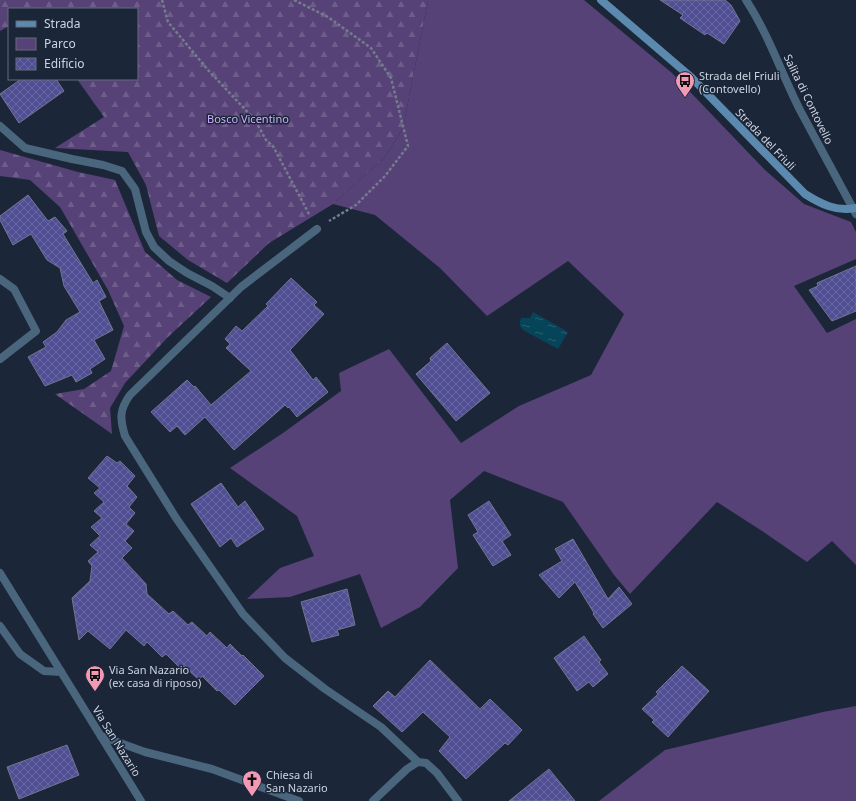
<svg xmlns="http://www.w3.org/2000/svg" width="856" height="801" font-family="'Noto Sans',sans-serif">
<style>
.green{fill:#574277}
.forest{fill:url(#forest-firs)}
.water{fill:url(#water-ripples)}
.building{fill:url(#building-cross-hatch);stroke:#73758f}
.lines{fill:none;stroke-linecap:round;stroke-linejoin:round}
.path{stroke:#737c8c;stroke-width:2.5;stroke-dasharray:3 2;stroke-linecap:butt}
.lane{stroke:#4a667d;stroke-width:8}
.street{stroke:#4a667d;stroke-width:8}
.secondary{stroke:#5c8aaf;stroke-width:8}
.labels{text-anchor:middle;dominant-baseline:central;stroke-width:3;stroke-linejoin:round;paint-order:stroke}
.poi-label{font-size:11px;fill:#ccd4e1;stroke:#1c2639;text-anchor:start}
.street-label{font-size:11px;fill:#ccd4e1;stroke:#1c2639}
.park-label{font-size:11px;fill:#cdaffe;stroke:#1c2639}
</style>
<defs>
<pattern id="forest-firs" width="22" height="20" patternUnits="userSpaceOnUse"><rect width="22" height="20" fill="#574277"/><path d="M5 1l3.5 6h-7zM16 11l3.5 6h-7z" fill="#6e5c8a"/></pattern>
<pattern id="water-ripples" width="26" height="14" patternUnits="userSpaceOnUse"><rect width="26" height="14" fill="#064559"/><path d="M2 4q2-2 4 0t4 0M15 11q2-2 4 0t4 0" fill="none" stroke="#295f71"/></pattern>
<pattern id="building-cross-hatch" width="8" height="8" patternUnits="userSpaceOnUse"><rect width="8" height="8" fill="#514f94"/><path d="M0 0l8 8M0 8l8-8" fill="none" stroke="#6967a3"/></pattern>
</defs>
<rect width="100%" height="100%" fill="#1c2639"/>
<!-- green -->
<g class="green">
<polygon points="428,0 584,0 672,73 765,170 804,204 851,222 856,232 856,259 794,286 827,333 856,319 856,565 832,541 807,562 765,533 717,502 630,594 614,575 563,502 484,471 450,500 458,568 420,607 381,628 360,574 290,597 247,599 280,568 314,556 297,516 230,468 283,433 341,391 339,373 389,349 461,443 519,406 591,375 624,314 568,261 487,316 440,268 375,215 333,204 385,157 403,128"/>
<polygon points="856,706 856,801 599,801 665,750 823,712"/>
</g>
<!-- forest -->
<g class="forest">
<polygon points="0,0 428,0 403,128 385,157 333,204 269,243 227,283 188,260 159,236 146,185 128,152 55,148 104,117 77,79 137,79 137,9 9,9 9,26 0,31"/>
<polygon points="0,150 78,172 115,180 145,252 177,280 211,297 168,337 125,383 110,408 112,434 55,394 84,389 111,371 124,326 108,290 60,207 30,180 0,176"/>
</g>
<!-- water -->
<polygon class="water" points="533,312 568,332 558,349 523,330 520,326 520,320 522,318 530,318"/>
<!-- building -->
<g class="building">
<polygon points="660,0 725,0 731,5 740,21 724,44 707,33 705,35 680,18 683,15"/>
<polygon points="21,79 56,79 64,91 19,123 0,94"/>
<polygon points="28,195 48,221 55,217 67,231 63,234 93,283 97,280 106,297 99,301 113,330 94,340 105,359 90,369 92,373 76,382 72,375 45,386 28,357 46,347 43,342 57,332 66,320 80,312 64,286 60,268 47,260 31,234 13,245 0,220 0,216"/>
<polygon points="856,266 856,311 832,321 809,290 818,286 817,283"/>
<polygon points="291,278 317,302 314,305 324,314 290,350 313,380 316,377 328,392 297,417 289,407 288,408 285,405 234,450 205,417 185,435 177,426 170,432 151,412 187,380 194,387 195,386 211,405 251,371 226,348 230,344 225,339 236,326 242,331 268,306 266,304"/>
<polygon points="447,343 490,393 456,421 416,374 431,361 430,358"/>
<polygon points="107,456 117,463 120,461 135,476 127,486 137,497 129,507 135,513 126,524 134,531 125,541 132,548 122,558 146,584 147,594 169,614 173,611 188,625 192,622 207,636 210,632 227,648 230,644 242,656 243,655 264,676 235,705 219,690 217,691 202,676 199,680 184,666 181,669 166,654 162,657 147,642 144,646 126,630 110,649 88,631 79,640 72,598 90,581 92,566 88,561 98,552 90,545 100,536 91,527 102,518 94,511 104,502 94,493 100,488 88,478"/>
<polygon points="221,483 238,507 245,501 264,529 237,547 231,538 220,547 191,504"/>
<polygon points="489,501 511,535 502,541 511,555 493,566 473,535 478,532 468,515"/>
<polygon points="573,539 608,599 619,587 632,604 603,628 593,614 594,613 575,582 559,598 539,575 562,561 555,549"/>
<polygon points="347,589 355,625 337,630 339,635 312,642 301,602"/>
<polygon points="584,636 601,660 599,662 608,674 593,687 589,682 577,691 554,658"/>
<polygon points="430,660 480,709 490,699 522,730 508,745 505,743 466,779 439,751 450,737 423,712 402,732 373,706 388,691 395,697"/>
<polygon points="682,666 709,691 668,737 652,722 654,720 642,709 658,694 656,692"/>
<polygon points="67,745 79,775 19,799 7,767"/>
<polygon points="549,769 575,801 509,801"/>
</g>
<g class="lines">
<!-- path -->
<g class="path">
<polyline points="162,0 168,22 208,70 255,120 266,140 273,146 310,216"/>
<polyline points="294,0 328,17 371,48 391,78 408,146 385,176 356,205 329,221"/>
</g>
<!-- lane -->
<g class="lane">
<polyline points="0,126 25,148 72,159 103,165 122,171 135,189 146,232 154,247 169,261 187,273 212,286 230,298"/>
<polyline points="0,279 14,289 36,331 0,359"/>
</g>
<!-- street -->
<g class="street">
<path d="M746 0C769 35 782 75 801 112 819 146 838 180 856 214"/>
<path d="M317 229 241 287 130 395C119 410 120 419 125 436L176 518 243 614 285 658 325 689 381 727 418 762 426 763 437 773 458 801"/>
<polyline points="0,573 141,801"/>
<polyline points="0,626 20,654 44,671 61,672"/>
<polyline points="101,736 145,752 212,769 299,801"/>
<polyline points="373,801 407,769 418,762"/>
</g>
<!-- secondary -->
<path class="secondary" d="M601 0 691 77 805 194C821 204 836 212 856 208"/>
</g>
<!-- icons -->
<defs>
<symbol id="bus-pin" viewBox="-11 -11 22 30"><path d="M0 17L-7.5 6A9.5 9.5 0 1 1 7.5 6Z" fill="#f09ab6" stroke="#1c2639"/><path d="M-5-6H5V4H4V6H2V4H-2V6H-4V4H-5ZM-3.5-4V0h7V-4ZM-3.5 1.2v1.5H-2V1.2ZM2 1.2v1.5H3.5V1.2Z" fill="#111"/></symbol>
<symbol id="church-pin" viewBox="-11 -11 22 30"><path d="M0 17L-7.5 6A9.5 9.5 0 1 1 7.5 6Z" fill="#f09ab6" stroke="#1c2639"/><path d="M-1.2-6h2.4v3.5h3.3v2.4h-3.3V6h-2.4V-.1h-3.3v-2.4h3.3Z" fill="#111"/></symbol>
</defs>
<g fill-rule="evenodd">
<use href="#bus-pin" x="674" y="70" width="22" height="30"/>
<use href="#bus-pin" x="84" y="664" width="22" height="30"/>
<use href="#church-pin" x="241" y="769" width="22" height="30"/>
</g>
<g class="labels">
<!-- poi labels -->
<g class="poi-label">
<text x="699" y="75">Strada del Friuli<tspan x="699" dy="13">(Contovello)</tspan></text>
<text x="109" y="669">Via San Nazario<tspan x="109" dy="13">(ex casa di riposo)</tspan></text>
<text x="266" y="774">Chiesa di<tspan x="266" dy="13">San Nazario</tspan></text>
</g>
<!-- street labels -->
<g class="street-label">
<text transform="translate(809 99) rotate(64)">Salita di Contovello</text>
<text transform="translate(766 139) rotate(46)">Strada del Friuli</text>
<text transform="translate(117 741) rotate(58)">Via San Nazario</text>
</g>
<!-- park labels -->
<g class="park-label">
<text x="248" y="118">Bosco Vicentino</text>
</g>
</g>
<!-- legend -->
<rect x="8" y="8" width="130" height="72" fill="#1c2639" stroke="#626c7c"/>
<rect x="16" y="21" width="20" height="6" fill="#5c8aaf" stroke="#626c7c"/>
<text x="44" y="28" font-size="12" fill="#ccd4e1">Strada</text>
<rect x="16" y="38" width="20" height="12" fill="#574277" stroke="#626c7c"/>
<text x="44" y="48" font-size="12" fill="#ccd4e1">Parco</text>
<rect x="16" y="58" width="20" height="12" fill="url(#building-cross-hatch)" stroke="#626c7c"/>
<text x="44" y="68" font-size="12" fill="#ccd4e1">Edificio</text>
</svg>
